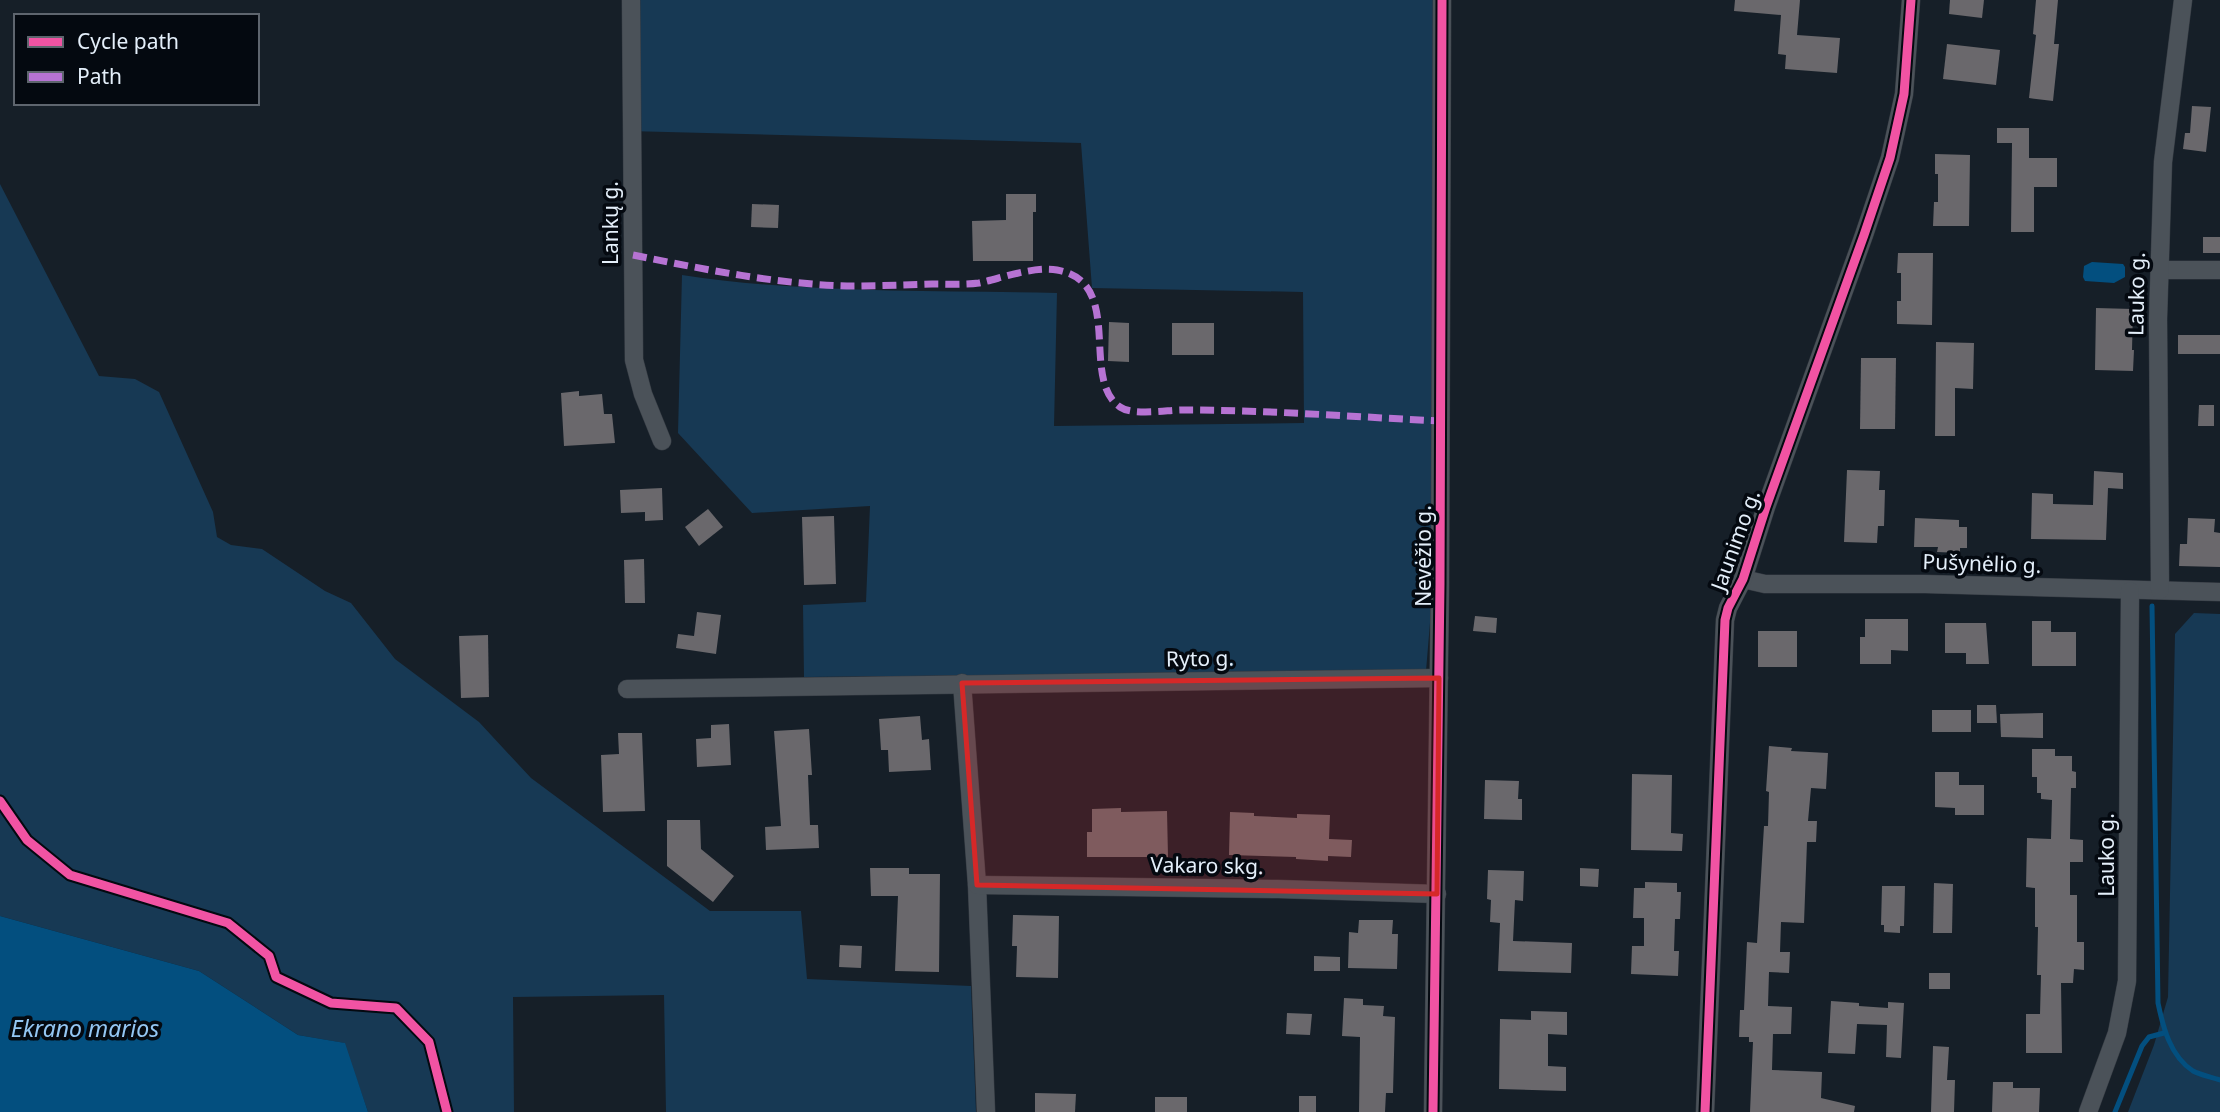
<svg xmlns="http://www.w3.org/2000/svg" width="2220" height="1112" font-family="'Noto Sans',sans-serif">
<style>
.green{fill:#173954}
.water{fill:#034f7f}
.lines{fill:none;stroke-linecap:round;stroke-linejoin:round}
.stream{stroke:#034f7f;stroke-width:5}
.building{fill:#6a686c}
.minor-casing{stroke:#353b43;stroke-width:19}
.minor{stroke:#4b5259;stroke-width:18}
.quiet{stroke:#b673d3;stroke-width:7;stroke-dasharray:14 7;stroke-linecap:butt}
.cycleway-casing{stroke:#040910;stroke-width:13}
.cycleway{stroke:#f153a3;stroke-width:9}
.marked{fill:#d62828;fill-opacity:0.2;stroke:#d62828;stroke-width:5;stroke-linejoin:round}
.labels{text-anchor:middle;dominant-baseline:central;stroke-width:7;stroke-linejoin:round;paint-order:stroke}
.street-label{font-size:21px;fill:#e4effa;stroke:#040910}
.water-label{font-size:23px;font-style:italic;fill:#94c7f4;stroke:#040910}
</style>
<rect width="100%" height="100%" fill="#161f28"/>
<!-- green -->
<g class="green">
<path d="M625 0H1442L1441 421 1431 429 1433 587 1426 671 804 677 803 605 866 602 870 506 752 513 678 433 682 275C806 294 932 290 1057 293L1054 426 1304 423 1303 292 1092 288 1081 143 628 131Z"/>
<polygon points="0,184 99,376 135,379 159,392 213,512 217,537 231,545 262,549 325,591 351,603 395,659 479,722 531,778 710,911 801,911 807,979 971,986 976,1112 666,1112 664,995 513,997 514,1112 368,1112 344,1043 298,1035 199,971 0,916"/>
<polygon points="2194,613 2220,614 2220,1112 2128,1112 2154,1045 2168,997 2175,634"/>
</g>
<!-- water -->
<g class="water">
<polygon points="2092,262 2123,264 2125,267 2125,277 2114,283 2085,281 2083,277 2084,266"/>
<polygon points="0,916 199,971 298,1035 345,1043 368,1112 0,1112"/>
</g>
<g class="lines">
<!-- stream -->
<g class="stream">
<path d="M2152 606 2158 1003C2163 1027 2170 1056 2193 1071 2200 1075 2212 1077 2220 1080"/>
<polyline points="2115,1112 2142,1046 2149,1037 2164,1033"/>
</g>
</g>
<!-- building -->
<g class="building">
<polygon points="1735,0 1800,0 1797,35 1840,38 1837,73 1785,69 1786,55 1778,54 1781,15 1734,11"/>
<polygon points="1950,0 1984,0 1982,18 1949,14"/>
<polygon points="2036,0 2058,0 2054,44 2059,44 2053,101 2029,98 2036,35 2033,34"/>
<polygon points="1947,44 2000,50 1996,85 1943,79"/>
<polygon points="2192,106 2211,107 2206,152 2183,149 2185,133 2190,133"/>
<polygon points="1997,128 2029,128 2029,158 2057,158 2057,187 2034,187 2034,232 2011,232 2012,143 1997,143"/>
<polygon points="1935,154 1970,155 1969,226 1933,226 1934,202 1938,202 1938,174 1935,174"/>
<polygon points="1006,194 1036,194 1036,212 1033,212 1033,261 973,261 972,221 1006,220"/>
<polygon points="752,204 779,205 778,228 751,227"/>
<rect x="2203" y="237" width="17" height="16"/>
<polygon points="1898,253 1933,253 1932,325 1897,324 1897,301 1901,301 1901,273 1897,273"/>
<polygon points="2096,308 2133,309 2132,350 2134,350 2133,371 2095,370"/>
<polygon points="1109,322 1129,323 1129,362 1108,361"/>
<rect x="1172" y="323" width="42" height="32"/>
<rect x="2178" y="335" width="42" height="19"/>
<polygon points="1936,342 1974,343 1973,389 1955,388 1955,436 1935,436"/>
<polygon points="1861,358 1896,358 1895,429 1860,429"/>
<polygon points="579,391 579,396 602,394 604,414 612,414 615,443 564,446 561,393"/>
<polygon points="2199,405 2214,405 2214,426 2198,426"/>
<polygon points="1847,470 1880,471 1879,490 1885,490 1884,526 1878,526 1877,543 1844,542"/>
<polygon points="2094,471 2123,473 2123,489 2108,488 2106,540 2031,539 2032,493 2053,494 2053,504 2093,505"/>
<polygon points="662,488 663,520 645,521 645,512 621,513 620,490"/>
<polygon points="708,509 723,527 699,546 685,527"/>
<polygon points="834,516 836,584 804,585 802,517"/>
<polygon points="1915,518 1959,520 1959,527 1967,527 1967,548 1960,548 1960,553 1937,552 1938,547 1914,547"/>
<polygon points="2188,518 2215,519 2214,532 2220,533 2220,567 2179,566 2180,544 2187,544"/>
<polygon points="644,559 645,603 625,603 624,560"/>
<polygon points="697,612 721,615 716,654 676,648 678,634 694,636"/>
<polygon points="1475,616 1497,618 1496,633 1473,631"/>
<polygon points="1865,619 1908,619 1908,651 1891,650 1891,664 1860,664 1860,637 1865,637"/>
<polygon points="2032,621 2051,621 2051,632 2076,632 2076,666 2032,666"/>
<polygon points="1945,623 1986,623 1989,664 1966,664 1966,653 1945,653"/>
<rect x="1758" y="631" width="39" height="36"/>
<polygon points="488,635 489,697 461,698 459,636"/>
<polygon points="1977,705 1996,705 1997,723 1977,723"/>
<rect x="1932" y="710" width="39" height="22"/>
<polygon points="2043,713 2043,738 2001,737 2000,714"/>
<polygon points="920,716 922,740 929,739 931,770 889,772 888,750 881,750 879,719"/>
<polygon points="729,724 731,765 697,767 696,739 711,738 711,725"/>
<polygon points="809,729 812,775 808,775 810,825 818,825 819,848 766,850 765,827 781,826 774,731"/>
<polygon points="618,733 642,733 645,811 603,812 601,755 619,754"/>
<polygon points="1769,746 1792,748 1791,751 1828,753 1826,789 1811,788 1808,821 1817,821 1816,842 1807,842 1804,923 1781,922 1780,952 1790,952 1789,973 1769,972 1768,1006 1792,1007 1791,1034 1773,1034 1772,1070 1822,1072 1821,1098 1855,1106 1854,1112 1750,1112 1753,1042 1749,1042 1749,1037 1739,1037 1740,1010 1744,1010 1747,942 1757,943 1764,826 1768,826 1769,792 1766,791"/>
<polygon points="2032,749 2055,749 2055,756 2072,756 2072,771 2076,772 2076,788 2071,788 2070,839 2083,840 2083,862 2070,862 2070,895 2077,895 2077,942 2084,942 2084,970 2074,969 2073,983 2061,983 2062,1053 2026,1053 2026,1014 2040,1014 2041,975 2037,975 2038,927 2035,927 2035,888 2026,887 2027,838 2051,839 2052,800 2041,799 2041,793 2037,793 2037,777 2032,777"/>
<polygon points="1935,772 1959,772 1959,785 1984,785 1984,815 1955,815 1955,808 1935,807"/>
<polygon points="1632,774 1672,775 1671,833 1683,834 1682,851 1631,850"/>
<polygon points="1485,780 1519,781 1518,799 1522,799 1522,820 1484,819"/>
<polygon points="1121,808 1121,812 1167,811 1168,857 1087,857 1087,832 1092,832 1092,809"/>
<polygon points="1230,812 1254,813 1254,816 1297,818 1297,814 1330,815 1329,839 1352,840 1351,857 1328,856 1328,861 1296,859 1296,857 1229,855"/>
<polygon points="667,820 700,820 701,849 734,876 713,902 667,866"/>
<polygon points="870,868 909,868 909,874 940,874 939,972 895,971 898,896 871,896"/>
<polygon points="1580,868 1599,869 1598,887 1580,886"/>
<polygon points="1488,870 1524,871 1523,901 1515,900 1513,941 1572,943 1571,973 1498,971 1500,923 1490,922 1491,900 1487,899"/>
<polygon points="1645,882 1677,883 1677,892 1681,892 1680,919 1675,919 1674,951 1679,951 1678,976 1631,974 1632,946 1644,946 1644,918 1633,918 1634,888 1645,888"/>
<polygon points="1934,883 1953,884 1952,933 1933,933"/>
<polygon points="1882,886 1905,886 1904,926 1900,926 1900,933 1884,932 1884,925 1881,925"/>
<polygon points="1013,915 1059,916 1058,978 1016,977 1017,946 1012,946"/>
<polygon points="1359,920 1393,920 1392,934 1398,934 1397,969 1348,968 1349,932 1358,933"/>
<polygon points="840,945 862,946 861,968 839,967"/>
<polygon points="1314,956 1340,957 1340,971 1314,971"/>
<rect x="1929" y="973" width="21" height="16"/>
<polygon points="1344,998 1363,999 1363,1005 1384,1006 1383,1016 1395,1017 1393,1093 1386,1093 1385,1112 1359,1112 1360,1037 1342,1036"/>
<polygon points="1831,1001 1859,1003 1859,1006 1888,1008 1888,1002 1904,1003 1901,1058 1886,1057 1887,1025 1857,1024 1855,1054 1828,1053"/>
<polygon points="1531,1011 1567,1012 1567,1035 1548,1034 1548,1066 1566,1067 1566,1091 1499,1089 1500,1019 1531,1020"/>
<polygon points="1287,1013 1312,1014 1310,1035 1286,1034"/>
<polygon points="1933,1046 1949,1047 1947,1080 1955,1080 1954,1112 1931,1112"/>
<polygon points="1993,1082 2013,1082 2013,1088 2040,1088 2039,1112 1992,1112"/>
<polygon points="1035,1093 1076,1094 1075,1112 1035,1112"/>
<rect x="1299" y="1096" width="17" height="16"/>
<rect x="1155" y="1097" width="32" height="15"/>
</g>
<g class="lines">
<defs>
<g id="minor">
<polyline points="631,0 634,360 643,394 662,441"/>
<polyline points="2160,270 2220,270"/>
<polyline points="1743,579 1765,584 1925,584 2220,592"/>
<polyline points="2160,590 2158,319 2163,162 2183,0"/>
<polyline points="962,683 977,885 986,1112"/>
<polyline points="627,689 1439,678"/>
<polyline points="977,885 1278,889 1437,894"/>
<polyline points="1433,1112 1440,584 1442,0"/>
<polyline points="1705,1112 1725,620 1728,608 1743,579 1766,507 1864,235 1890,158 1904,94 1911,0"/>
<polyline points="2088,1112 2117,1033 2127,981 2130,591"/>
</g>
</defs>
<!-- minor casing -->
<use href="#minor" class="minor-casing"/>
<!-- minor -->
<use href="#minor" class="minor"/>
<!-- quiet -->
<path class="quiet" d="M633 255C703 269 775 284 847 286 875 286 903 285 932 284 947 284 964 285 979 283 1002 278 1034 266 1057 270 1126 282 1079 379 1120 407 1133 416 1167 410 1183 410 1269 410 1355 417 1441 421"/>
<defs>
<g id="cycleway">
<polyline points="0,801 27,840 70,875 228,923 269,956 276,977 331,1003 396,1008 429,1042 447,1112"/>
<polyline points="1433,1112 1440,584 1442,0"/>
<polyline points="1705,1112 1725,620 1728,608 1743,579 1766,507 1864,235 1890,158 1904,94 1911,0"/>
</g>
</defs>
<!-- cycleway casing -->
<use href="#cycleway" class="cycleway-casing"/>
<!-- cycleway -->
<use href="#cycleway" class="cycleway"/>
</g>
<!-- marked area -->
<path class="marked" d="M1439 678 1437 894 977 885 962 683Z"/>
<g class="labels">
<!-- street labels -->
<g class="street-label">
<text transform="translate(610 223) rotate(-90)">Lankų g.</text>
<text transform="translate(2136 294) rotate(-89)">Lauko g.</text>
<text transform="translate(1735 540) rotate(-70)">Jaunimo g.</text>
<text transform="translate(1423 556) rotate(-90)">Nevėžio g.</text>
<text transform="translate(1982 563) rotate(2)">Pušynėlio g.</text>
<text transform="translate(1200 658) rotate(-1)">Ryto g.</text>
<text transform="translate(2106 855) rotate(-90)">Lauko g.</text>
<text transform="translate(1207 865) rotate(1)">Vakaro skg.</text>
</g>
<!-- water labels -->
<g class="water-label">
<text x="85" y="1028">Ekrano marios</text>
</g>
</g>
<!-- legend -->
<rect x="14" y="14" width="245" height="91" fill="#040910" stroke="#5e656e" stroke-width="2"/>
<rect x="28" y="37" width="35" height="10" fill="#f153a3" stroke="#5e656e" stroke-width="2"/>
<text x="77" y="49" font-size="21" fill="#e4effa">Cycle path</text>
<rect x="28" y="72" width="35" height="10" fill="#b673d3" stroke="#5e656e" stroke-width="2"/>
<text x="77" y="84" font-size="21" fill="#e4effa">Path</text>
</svg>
